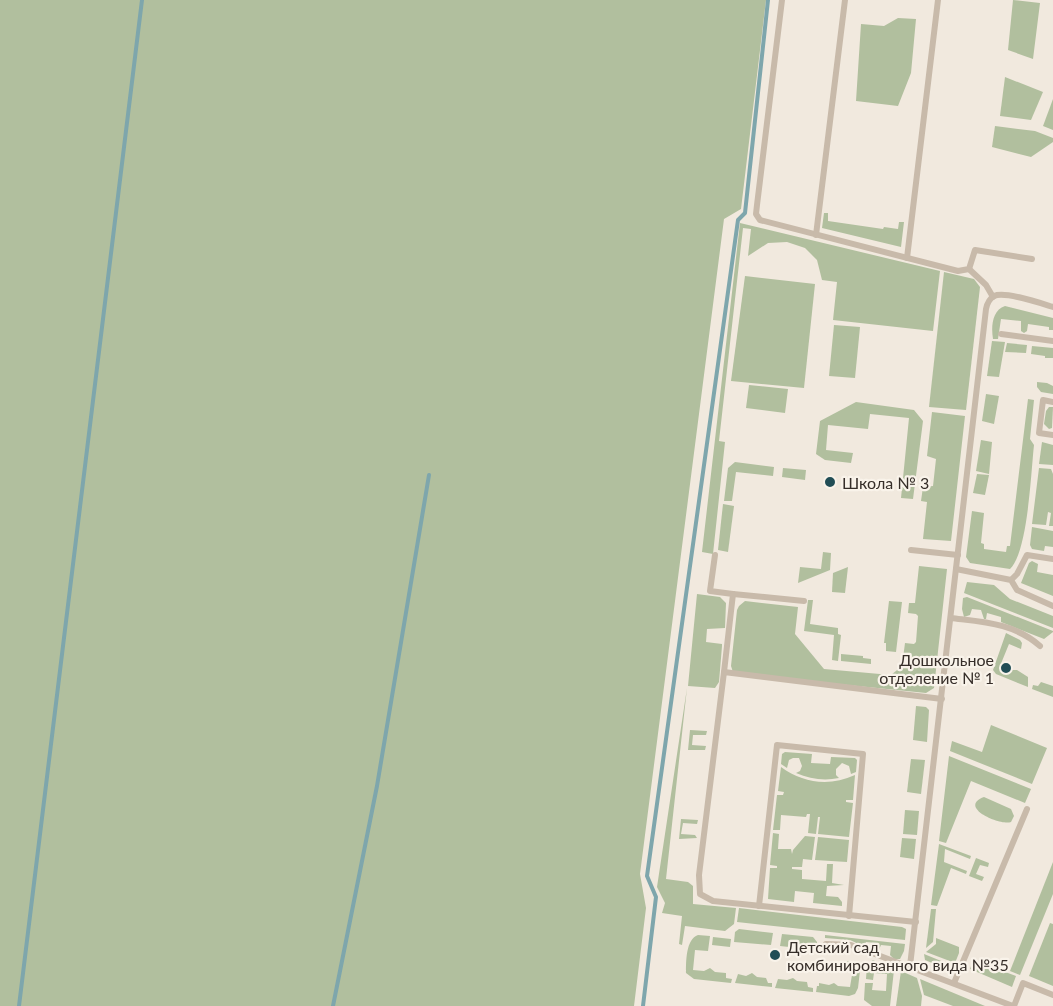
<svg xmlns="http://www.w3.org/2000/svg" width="1053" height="1006" font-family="Lato,sans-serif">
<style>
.green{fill:#b1bf9e}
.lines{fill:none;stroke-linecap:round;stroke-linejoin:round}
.stream{stroke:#7ea6ac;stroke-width:4}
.service{stroke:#c8baaa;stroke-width:6}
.poi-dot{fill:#214d55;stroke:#f9f3ea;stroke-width:2}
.labels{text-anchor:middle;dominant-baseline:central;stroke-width:4.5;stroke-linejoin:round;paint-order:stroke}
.poi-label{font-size:16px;fill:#362e29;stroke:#f9f3ea;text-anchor:start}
</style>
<rect width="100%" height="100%" fill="#f1e9de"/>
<!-- green -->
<g class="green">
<polygon points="0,0 766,0 741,209 724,219 640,874 646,908 634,1006 0,1006"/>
<polygon points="1013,0 1040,3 1033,59 1008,50"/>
<polygon points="898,18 916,19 911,73 898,106 856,101 861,24 884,26"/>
<polygon points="1005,77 1043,92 1031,120 1000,116"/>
<polygon points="1053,99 1053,130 1043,126"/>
<polygon points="995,126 1035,131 1053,138 1053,142 1031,157 992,147"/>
<polygon points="824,213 828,213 828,221 883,229 884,227 898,229 899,222 904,222 901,247 822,228"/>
<polygon points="740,223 940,271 933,331 833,320 837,282 822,280 817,260 805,248 787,242 768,243 748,256 751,229 743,228 719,441 725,442 713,554 702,552"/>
<polygon points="944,272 974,279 980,287 966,410 929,407"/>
<polygon points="745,276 815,284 804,388 731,381"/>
<path d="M1005 306 1053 318V330H1049V327L1028 324 1027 331 1024 333 1021 331V321L1001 319 998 339H993C991 327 992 310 1005 306Z"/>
<polygon points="834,325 860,327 855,378 829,376"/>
<polygon points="992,341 1005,342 999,377 987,376"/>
<polygon points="1007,343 1027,345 1026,353 1005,352"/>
<polygon points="1032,346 1053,348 1053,358 1045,358 1045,356 1031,354"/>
<polygon points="1037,382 1047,383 1053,386 1053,394 1041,392 1037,387"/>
<polygon points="749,385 788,389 785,413 746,408"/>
<polygon points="986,394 999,396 994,424 982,421"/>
<path d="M1028 399 1034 400 1030 439 1034 445C1031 472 1028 552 1010 569L970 563 966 557 972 511 984 513 981 543 984 544V549L1006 552 1007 546H1010Z"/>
<polygon points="856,402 914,410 923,421 913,499 901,498 909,418 870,414 868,429 828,425 826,450 853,453 851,463 825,460 816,454 820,421"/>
<polygon points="1049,407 1053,407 1052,428 1049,429 1044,424 1046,411"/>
<polygon points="932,412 965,416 951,541 923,539 927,502 921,501 923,487 933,486 936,459 927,456"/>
<polygon points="981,440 992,442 989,474 976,471"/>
<polygon points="1042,442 1053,445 1053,465 1039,464"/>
<polygon points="735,462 774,467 773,476 736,472 732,501 724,501 728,468"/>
<polygon points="783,468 806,470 805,480 782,477"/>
<polygon points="1039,468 1051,469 1053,474 1053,526 1049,526 1051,513 1048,512 1046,525 1032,524"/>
<polygon points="977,474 989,475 985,495 973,493"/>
<polygon points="723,504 734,506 728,552 718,550"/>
<polygon points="1032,527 1053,531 1053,547 1045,546 1044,551 1032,549 1030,545"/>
<polygon points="823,552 831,553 830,570 798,583 800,567 821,569"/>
<polygon points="1032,561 1038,564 1037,572 1053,575 1053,596 1021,583 1029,563"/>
<polygon points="919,566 947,569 934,688 926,693 740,674 733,672 731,666 737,610 739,606 745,601 798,607 795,634 824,669 891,675 902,666 905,643 914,644 916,642 918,616 916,614 908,613 909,603 915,603"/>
<polygon points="848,567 845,593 832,592 833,573"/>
<polygon points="967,582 994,585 1010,599 1053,616 1053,628 964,593"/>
<polygon points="697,594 720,597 726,603 725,628 707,629 706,642 722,644 722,646 719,682 715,688 688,686"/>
<polygon points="967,597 1053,631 1053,632 1044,639 1001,622 1001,617 987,613 986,619 984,619 981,610 972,609 970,615 964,617 962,609 963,598"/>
<polygon points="808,600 813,600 810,624 838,628 838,634 841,635 838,661 832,660 834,635 804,631"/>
<polygon points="889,601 902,602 896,652 886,651 886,643 884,643"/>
<polygon points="1006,633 1020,640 1022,643 1021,649 1009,644 1000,666 1011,670 1017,670 1028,677 1028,687 996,674 993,670"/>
<polygon points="841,654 863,656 863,658 871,659 871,664 841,661"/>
<polygon points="1041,682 1053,686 1053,697 1032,689 1033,685 1038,686"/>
<polygon points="687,688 666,879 688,882 693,886 693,904 736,908 734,924 725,931 685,926 682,945 679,944 682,916 662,913 665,903 657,887"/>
<polygon points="916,706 926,707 929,710 927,742 913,740"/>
<polygon points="991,725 1047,748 1032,784 950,751 952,741 982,752"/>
<polygon points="690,730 707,731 706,735 693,735 692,745 706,746 705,750 688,750"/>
<path d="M785 752 812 754 811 763 830 764 831 757 855 758 857 760 856 772 851 774 849 766 842 763 836 769V775L839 778C824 781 810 779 796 773L800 771 802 766 799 758H793L789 760 787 768 781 764 782 754Z"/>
<polygon points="949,756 1031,789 1025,803 971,781 946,843 939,841"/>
<polygon points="911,759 925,760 921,794 907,792"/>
<path d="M781 767C803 783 829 787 855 775L853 800H846V802L853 803 849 837 818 834 820 817H818L816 834 808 833 810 814H807L806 817 781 815 780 830H773L777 795H783L784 792 778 791Z"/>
<path d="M984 797 1011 809 1014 816 1011 822C1000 826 957 807 984 797Z"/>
<polygon points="905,810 919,811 917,835 903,834"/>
<polygon points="681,819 698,820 697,824 683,823 681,834 695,835 697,838 679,839"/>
<polygon points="773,833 779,834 778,849 791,849 792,854 793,850 805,836 815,837 812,860 803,859 802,867 792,867 792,869 802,870 802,879 826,881 827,864 833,864 832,883 844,885 827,886 826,896 838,897 842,902 842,906 813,903 814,893 795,891 794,902 768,899 770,868 777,868 777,866 770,865"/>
<polygon points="818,837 849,840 847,862 815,860"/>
<polygon points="902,838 916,839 914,859 900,857"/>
<polygon points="939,844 971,856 970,859 945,849 944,862 967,871 966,874 951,868 937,906 931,905"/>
<polygon points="976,858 989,863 988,867 980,865 976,874 984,877 982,881 969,876"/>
<polygon points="1053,862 1053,894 1020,975 1010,971"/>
<polygon points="739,908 902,927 906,929 905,940 737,922"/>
<polygon points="931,909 936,909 933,942 926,948"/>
<polygon points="1050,923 1053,924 1053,986 1029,976"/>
<polygon points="739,929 773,933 771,945 734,942 735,932"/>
<polygon points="782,934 813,937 817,942 816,950 780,946"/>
<path d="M698 935 710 936 708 951 695 950 693 970 704 971 710 968 715 972 726 973V978L732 979 731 983 694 979 686 973C686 961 686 939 698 935Z"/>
<polygon points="825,935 905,944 904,951 900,959 894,959 890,955 891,946 881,945 878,952 876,951 877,943 866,942 865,947 850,940 825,938"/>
<polygon points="713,937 731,939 730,947 712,945"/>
<polygon points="936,938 959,947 959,953 955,963 926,952 936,944"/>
<polygon points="924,954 951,965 944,968 925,960"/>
<polygon points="873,960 894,970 890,1006 872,1006 864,1000 865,983 873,983 872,990 886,991 887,974 874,973 873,980 866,979 867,964"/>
<polygon points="973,960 1016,976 1012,987 970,969"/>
<polygon points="842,961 861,962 858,988 855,994 849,996 816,992 817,986 819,986 819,983 829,985 834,983 838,986 850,987 853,969 841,968"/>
<polygon points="901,971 917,978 922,996 921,1006 896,1006"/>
<polygon points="752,973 757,977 766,978 768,983 772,983 772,987 735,983 738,974 746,976"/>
<polygon points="793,978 797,981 807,982 808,987 813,988 813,992 775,988 778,979 787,980"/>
<polygon points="920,979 985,1006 953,1006 924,995"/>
</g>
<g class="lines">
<!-- stream -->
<g class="stream">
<polyline points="19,1006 142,0"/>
<polyline points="333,1006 377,786 429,475"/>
<polyline points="643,1006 656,897 647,876 738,220 745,213 768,0"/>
</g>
<!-- service -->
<g class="service">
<polyline points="782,0 757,205 756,214 760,220 958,271 969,269 975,250 1032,259"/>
<polyline points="816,235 845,0"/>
<polyline points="907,258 938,0"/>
<polyline points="969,269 986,285 993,297"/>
<polyline points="1001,334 1053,341"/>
<polyline points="1053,402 1043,400 1039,433 1053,435"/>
<polyline points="911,550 958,555"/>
<polyline points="715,555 710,591 733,594 724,672"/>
<polyline points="956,569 1011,580 1017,590 1053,606"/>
<polyline points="1011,580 1017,574 1027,555 1053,559"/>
<polyline points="733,594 804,601"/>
<path d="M951 618C983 622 1014 623 1040 646"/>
<polyline points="759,906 777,745 863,754 849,916"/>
<polyline points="916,922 713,901 700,894 699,875 724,672 942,699"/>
<polyline points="826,944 851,945 1013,1006"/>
<path d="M910 966 986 309C987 304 989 299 994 296 1005 291 1040 303 1053 307"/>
<polyline points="954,983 1027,809"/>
<polyline points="1014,1006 1023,983 1053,995"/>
</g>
</g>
<!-- markers -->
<g class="poi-dot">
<circle cx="830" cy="482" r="6"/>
<circle cx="1006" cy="668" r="6"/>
<circle cx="775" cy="955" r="6"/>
</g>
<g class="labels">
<!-- poi labels -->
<g class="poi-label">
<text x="842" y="482">Школа № 3</text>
<text x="994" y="659" text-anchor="end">Дошкольное<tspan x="994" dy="18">отделение № 1</tspan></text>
<text x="787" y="946">Детский сад<tspan x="787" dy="18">комбинированного вида №35</tspan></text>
</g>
</g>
</svg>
